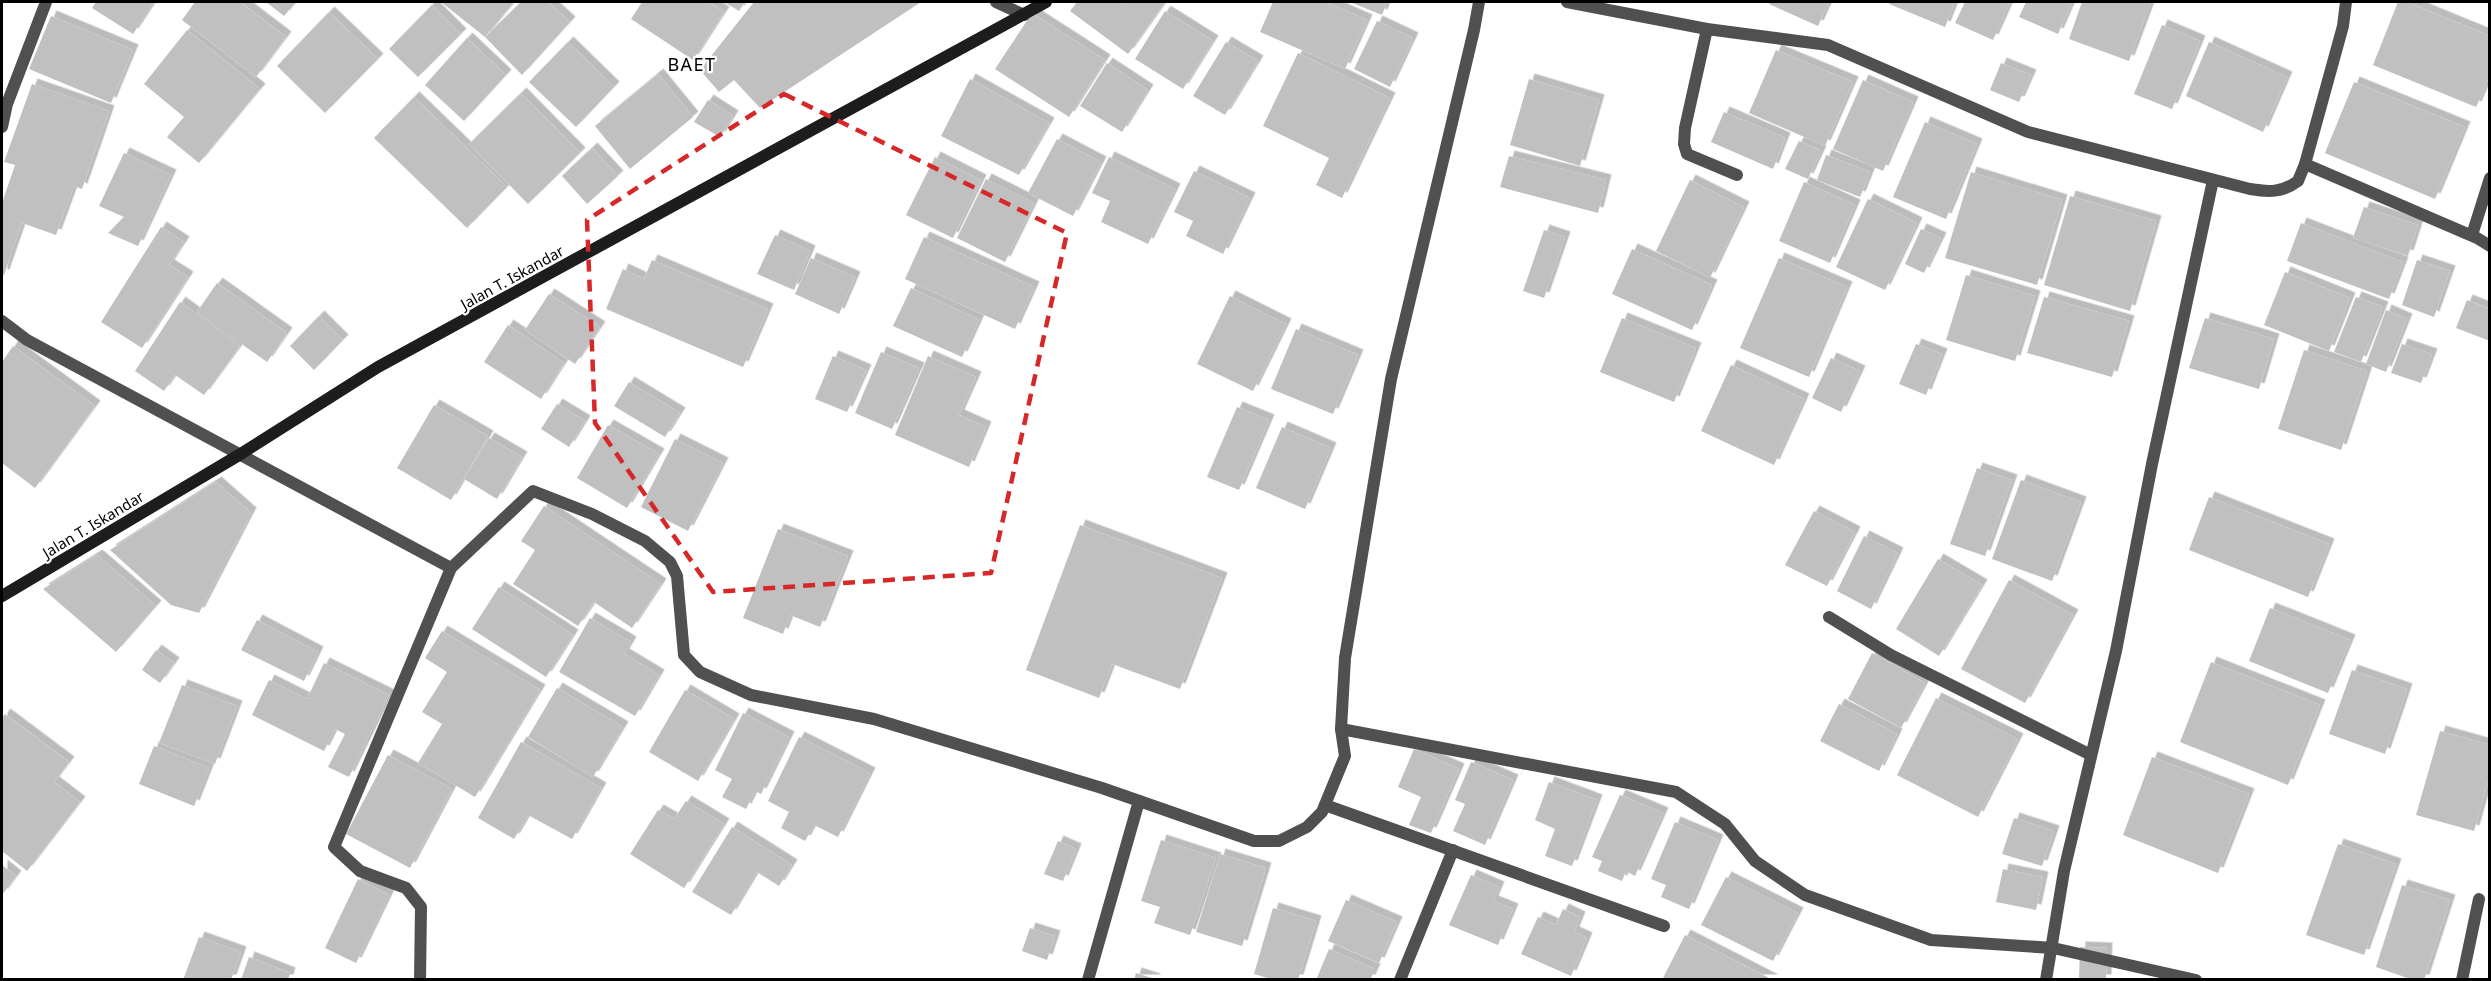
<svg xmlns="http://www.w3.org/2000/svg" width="2491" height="981" font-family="'Noto Sans',sans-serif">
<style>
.building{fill:#c0c0c0;filter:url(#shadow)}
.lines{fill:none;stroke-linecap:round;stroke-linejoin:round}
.street{stroke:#505050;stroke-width:12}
.secondary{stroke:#1d1d1d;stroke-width:12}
.marked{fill:none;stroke:#d62828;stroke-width:4.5;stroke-dasharray:12 8;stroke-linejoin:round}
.labels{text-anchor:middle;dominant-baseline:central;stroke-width:4.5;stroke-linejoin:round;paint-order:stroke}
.street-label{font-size:15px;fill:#000;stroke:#fff}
.quarter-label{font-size:18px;letter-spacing:1.5px;fill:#000;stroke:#fff}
</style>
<defs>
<filter id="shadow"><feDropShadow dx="5.5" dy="-5.5" stdDeviation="0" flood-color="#0004"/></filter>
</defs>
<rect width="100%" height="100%" fill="#fff"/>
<!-- building -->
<g class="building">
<polygon points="96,2 154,2 133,34 92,8"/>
<polygon points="195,2 240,2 286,37 256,77 182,20"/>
<polygon points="266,2 296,2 284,16"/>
<polygon points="441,2 514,2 485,37"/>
<polygon points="521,2 548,2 570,22 522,75 485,37"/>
<polygon points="642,2 708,2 724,12 693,60 631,19"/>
<polygon points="724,2 745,2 739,11"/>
<polygon points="754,2 921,2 760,108 734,80 719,92 700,70"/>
<polygon points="1077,2 1122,2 1126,4 1128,2 1165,2 1128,54 1070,11"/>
<polygon points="1273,2 1326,2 1367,20 1345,69 1260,32"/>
<polygon points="1350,2 1387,2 1382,15"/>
<polygon points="1770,2 1829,2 1818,26 1769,4"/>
<polygon points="1890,2 1955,2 1945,27 1889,4"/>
<polygon points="1965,2 2010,2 1993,40 1955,23"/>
<polygon points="2026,2 2072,2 2058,34 2019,17"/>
<polygon points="2082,2 2151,2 2129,61 2069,39"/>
<polygon points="2398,2 2407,2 2490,36 2490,75 2476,107 2373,65"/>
<polygon points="432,5 461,34 418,77 389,49"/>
<polygon points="1165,11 1213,41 1183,89 1135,59"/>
<polygon points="329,12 378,59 325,113 277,66"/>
<polygon points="1032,13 1105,60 1069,117 995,69"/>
<polygon points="51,16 133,50 111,103 29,69"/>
<polygon points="1377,21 1413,38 1390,87 1354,69"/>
<polygon points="2162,25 2200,41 2172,109 2134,94"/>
<polygon points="187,30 260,89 199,163 167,137 184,117 144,84"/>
<polygon points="467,38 506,75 464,121 425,85"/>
<polygon points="568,42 614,87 576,127 529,82"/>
<polygon points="1226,42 1258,61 1225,115 1193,96"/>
<polygon points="2209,42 2287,77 2263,132 2186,96"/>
<polygon points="1776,50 1853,82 1825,146 1749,113"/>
<polygon points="1298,53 1390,98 1342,198 1316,185 1329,158 1263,126"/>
<polygon points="1107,63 1148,90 1122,132 1080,106"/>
<polygon points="2001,63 2031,75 2019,102 1990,90"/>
<polygon points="658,74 693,117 630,169 595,126"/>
<polygon points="970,79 1049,123 1019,175 941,136"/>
<polygon points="1529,79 1599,100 1580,166 1510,145"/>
<polygon points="1863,80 1913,102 1883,171 1833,149"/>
<polygon points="2354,82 2465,127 2435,199 2325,153"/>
<polygon points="32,84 109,111 82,189 74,186 56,235 22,223 4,275 2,275 2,203 15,165 4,162"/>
<polygon points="521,93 580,153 528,204 469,144"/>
<polygon points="414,97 507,187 467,228 374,138"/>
<polygon points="708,100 733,116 720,137 694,122"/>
<polygon points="1724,112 1785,138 1773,169 1711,142"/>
<polygon points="1925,122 1977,144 1946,219 1893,197"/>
<polygon points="1057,139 1101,162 1073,216 1028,193"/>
<polygon points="1799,141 1821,151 1808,179 1785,169"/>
<polygon points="592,148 618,176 587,204 562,176"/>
<polygon points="124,153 171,175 138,246 108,233 124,217 99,206"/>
<polygon points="1826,155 1870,172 1860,197 1817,180"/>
<polygon points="1509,156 1606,180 1598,213 1500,187"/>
<polygon points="935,157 981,180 953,238 906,215"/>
<polygon points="1109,157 1175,189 1148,244 1101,222 1110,201 1092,193"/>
<polygon points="1194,171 1250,198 1223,254 1186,236 1193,221 1174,212"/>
<polygon points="1971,172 2062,200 2037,285 1945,258"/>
<polygon points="986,179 1034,203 1005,262 957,238"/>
<polygon points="1690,180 1744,207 1710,278 1656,251"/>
<polygon points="1804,182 1855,205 1830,263 1779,241"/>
<polygon points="2070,196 2156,221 2130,311 2044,285"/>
<polygon points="1868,199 1917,223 1885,290 1836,267"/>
<polygon points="2364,207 2418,225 2408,256 2353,238"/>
<polygon points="2301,223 2403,262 2389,299 2287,261"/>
<polygon points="161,227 184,242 169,265 188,277 142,348 101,322"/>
<polygon points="1921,229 1941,238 1924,273 1905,264"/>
<polygon points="1544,230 1565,237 1544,298 1523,291"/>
<polygon points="775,235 810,251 794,290 757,274"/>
<polygon points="924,237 1034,287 1015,329 905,279"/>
<polygon points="1632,249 1712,285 1692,330 1612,294"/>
<polygon points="811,258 855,277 839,314 795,294"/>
<polygon points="1779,258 1847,287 1809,377 1740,348"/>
<polygon points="652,260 768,309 743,367 606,309 623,269 644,279"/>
<polygon points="2417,260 2450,271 2434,317 2402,305"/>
<polygon points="2285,272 2350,298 2329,351 2264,325"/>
<polygon points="1966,275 2035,296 2015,361 1946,340"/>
<polygon points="217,283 287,333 267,362 197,312"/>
<polygon points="911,288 979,320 962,357 893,326"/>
<polygon points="549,294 600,327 575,364 525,330"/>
<polygon points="1230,296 1286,324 1253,391 1197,364"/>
<polygon points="2044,297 2129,321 2112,377 2027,353"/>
<polygon points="2356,297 2383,307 2361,362 2334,352"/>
<polygon points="2467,300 2490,309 2490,341 2456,328"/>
<polygon points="180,302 240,346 204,395 175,375 164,391 135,371"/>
<polygon points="2386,310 2407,319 2386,372 2366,364"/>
<polygon points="319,316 343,340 314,370 290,346"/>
<polygon points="1622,318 1696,348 1674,402 1600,372"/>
<polygon points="2205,318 2274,339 2259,389 2189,368"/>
<polygon points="508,325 564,363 541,399 484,362"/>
<polygon points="1296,329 1358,355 1333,414 1271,389"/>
<polygon points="1916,344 1942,354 1926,395 1899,384"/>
<polygon points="2402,344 2432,354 2421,383 2391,373"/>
<polygon points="13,346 95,406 35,488 2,463 2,362"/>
<polygon points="2304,350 2367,371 2341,450 2278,429"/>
<polygon points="881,352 919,368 892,429 855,413"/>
<polygon points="833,356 866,370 847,412 815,399"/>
<polygon points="928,356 976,377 959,415 986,427 969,467 895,435"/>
<polygon points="1831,358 1860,371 1841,412 1812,398"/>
<polygon points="1731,365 1804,399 1774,465 1701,431"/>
<polygon points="629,382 680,413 665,437 614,406"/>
<polygon points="557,404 585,421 569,447 541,429"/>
<polygon points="434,405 488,436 451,500 397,468"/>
<polygon points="1237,407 1269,420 1239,490 1207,477"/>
<polygon points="608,425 659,454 627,508 577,478"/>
<polygon points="1282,427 1331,448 1305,509 1256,488"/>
<polygon points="489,438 522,457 497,499 464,479"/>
<polygon points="675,439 723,463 688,531 641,507"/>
<polygon points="1977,468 2012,480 1985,556 1950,544"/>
<polygon points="2021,480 2081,502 2052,581 1992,559"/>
<polygon points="216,482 251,513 199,613 171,605 110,550"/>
<polygon points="2209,497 2329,544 2308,597 2189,550"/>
<polygon points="544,506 661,584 632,628 594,602 578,626 513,584 535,550 521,541"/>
<polygon points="1814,511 1855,532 1827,586 1785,565"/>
<polygon points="1080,525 1222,578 1180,689 1112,664 1099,698 1026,670"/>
<polygon points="778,529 848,556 820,627 790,615 783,634 743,618"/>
<polygon points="1864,536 1898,553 1871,609 1837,591"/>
<polygon points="97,555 156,606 116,652 43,589"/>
<polygon points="1938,559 1982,585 1939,656 1896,629"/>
<polygon points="2009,580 2073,615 2025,703 1961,669"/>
<polygon points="499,587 573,635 546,677 472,629"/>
<polygon points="2270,608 2350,640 2328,693 2249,661"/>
<polygon points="590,618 631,642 624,654 659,675 635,716 559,672"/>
<polygon points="257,620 318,652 304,681 241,650"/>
<polygon points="442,631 540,690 475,797 418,763 442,724 422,712 447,672 425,658"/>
<polygon points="156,650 174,663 160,683 142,670"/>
<polygon points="1872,653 1925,683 1901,728 1848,699"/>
<polygon points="2211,662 2320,705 2288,785 2180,742"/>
<polygon points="324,663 389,695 349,777 328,767 345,734 335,729 324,751 252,715 269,680 307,699"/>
<polygon points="2352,670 2407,689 2385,754 2329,734"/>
<polygon points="182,685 237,706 215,764 159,743"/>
<polygon points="557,688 623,727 593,777 528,737"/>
<polygon points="685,690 734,719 698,781 649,752"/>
<polygon points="1936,698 2018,739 1978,817 1897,775"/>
<polygon points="1839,704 1897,734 1879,771 1820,741"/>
<polygon points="743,713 789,737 761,794 755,791 746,809 722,797 732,779 715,770"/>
<polygon points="5,714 69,762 54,782 80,802 27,871 2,851 2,718"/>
<polygon points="2440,731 2490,745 2490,774 2474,831 2416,815"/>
<polygon points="799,737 870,773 838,837 814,825 805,841 781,828 789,812 768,801"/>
<polygon points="521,742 601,788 572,839 528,815 514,839 478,818"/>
<polygon points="154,746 209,768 194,806 139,784"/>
<polygon points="1414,749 1459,769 1431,833 1409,825 1421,797 1398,787"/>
<polygon points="388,755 452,789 410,868 346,834"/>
<polygon points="2152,757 2249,794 2218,873 2123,835"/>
<polygon points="1471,762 1513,780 1485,845 1453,831 1465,804 1455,800"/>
<polygon points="1549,782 1597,800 1572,866 1545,856 1555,829 1535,820"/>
<polygon points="1620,795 1663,813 1635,876 1626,871 1622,881 1598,871 1602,861 1592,857"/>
<polygon points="686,801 724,824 684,888 630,854 658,810 674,819"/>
<polygon points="2014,818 2054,831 2042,866 2002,854"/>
<polygon points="1675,822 1718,840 1689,909 1661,897 1666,885 1651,879"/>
<polygon points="732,827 792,865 779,886 757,872 731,915 692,892"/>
<polygon points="1161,840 1216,858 1190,935 1154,923 1160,907 1141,901"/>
<polygon points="1058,841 1076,849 1063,881 1044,874"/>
<polygon points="2338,844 2396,864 2364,955 2306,935"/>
<polygon points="1220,854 1266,868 1242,946 1196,932"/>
<polygon points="2,865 16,876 2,895"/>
<polygon points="2003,869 2043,877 2036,910 1996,902"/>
<polygon points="1471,875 1499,887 1493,901 1513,909 1498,945 1449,925"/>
<polygon points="1726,877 1798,913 1773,961 1701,925"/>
<polygon points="358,879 389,895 356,963 325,948"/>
<polygon points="2402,885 2450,900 2424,980 2413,980 2376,967"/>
<polygon points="1346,900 1397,922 1379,963 1328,941"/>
<polygon points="1273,908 1316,921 1298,980 1275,980 1254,974"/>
<polygon points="1563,909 1580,917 1574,932 1587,938 1571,976 1521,954 1538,917 1556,925"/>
<polygon points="1030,928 1055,936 1047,960 1022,951"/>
<polygon points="1685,935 1773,980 1662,980"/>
<polygon points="199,937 241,952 231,980 183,980"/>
<polygon points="2080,947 2107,948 2106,980 2079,980"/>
<polygon points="1329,949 1375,969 1370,980 1316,980"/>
<polygon points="249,957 290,973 288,980 241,980"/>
<polygon points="1136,973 1155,979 1155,980 1134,980"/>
</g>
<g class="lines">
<!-- street -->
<g class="street">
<polyline points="996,2 1024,15"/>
<path d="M1567 2 1707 29 1828 45 2028 132 2250 189C2268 192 2282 193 2298 181L2305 164 2343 26 2346 2"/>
<polyline points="1707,29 1685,128 1684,144 1687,154 1737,175"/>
<polyline points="2,127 7,104 46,2"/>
<polyline points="2305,164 2477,238 2490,246"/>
<polyline points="2472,235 2490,178"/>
<polyline points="2,321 27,340 451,568"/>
<polyline points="1829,617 1891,655 2091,755"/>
<polyline points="1341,729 1676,792 1725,824 1755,861 1805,895 1931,940 2053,948 2196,980"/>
<polyline points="1325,805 1664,926"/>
<polyline points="420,980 421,907 406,888 360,871 334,847 451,568 533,491 592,514 645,541 670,562 677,576 684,655 700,672 751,695 874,719 1102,788 1254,841 1279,841 1307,827 1322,812 1345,756 1341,729 1345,658 1391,379 1474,30 1479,2"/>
<polyline points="1088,980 1139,801"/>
<polyline points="1400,980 1453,850"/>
<polyline points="2046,980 2064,871 2116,651 2152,464 2213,180"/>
<polyline points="2462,980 2479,899"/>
</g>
<!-- secondary -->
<polyline class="secondary" points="2,596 239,455 378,367 1046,2"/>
</g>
<!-- marked area -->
<path class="marked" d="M784 94 1067 233 991 573 713 592 595 423 587 220Z"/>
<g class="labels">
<!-- street labels -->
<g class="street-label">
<text transform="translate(512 277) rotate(-29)">Jalan T. Iskandar</text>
<text transform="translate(93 524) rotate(-31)">Jalan T. Iskandar</text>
</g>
<!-- quarter labels -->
<g class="quarter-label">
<text x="692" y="64">BAET</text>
</g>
</g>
<!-- border -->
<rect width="2491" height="981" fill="none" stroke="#000000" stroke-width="6"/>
</svg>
